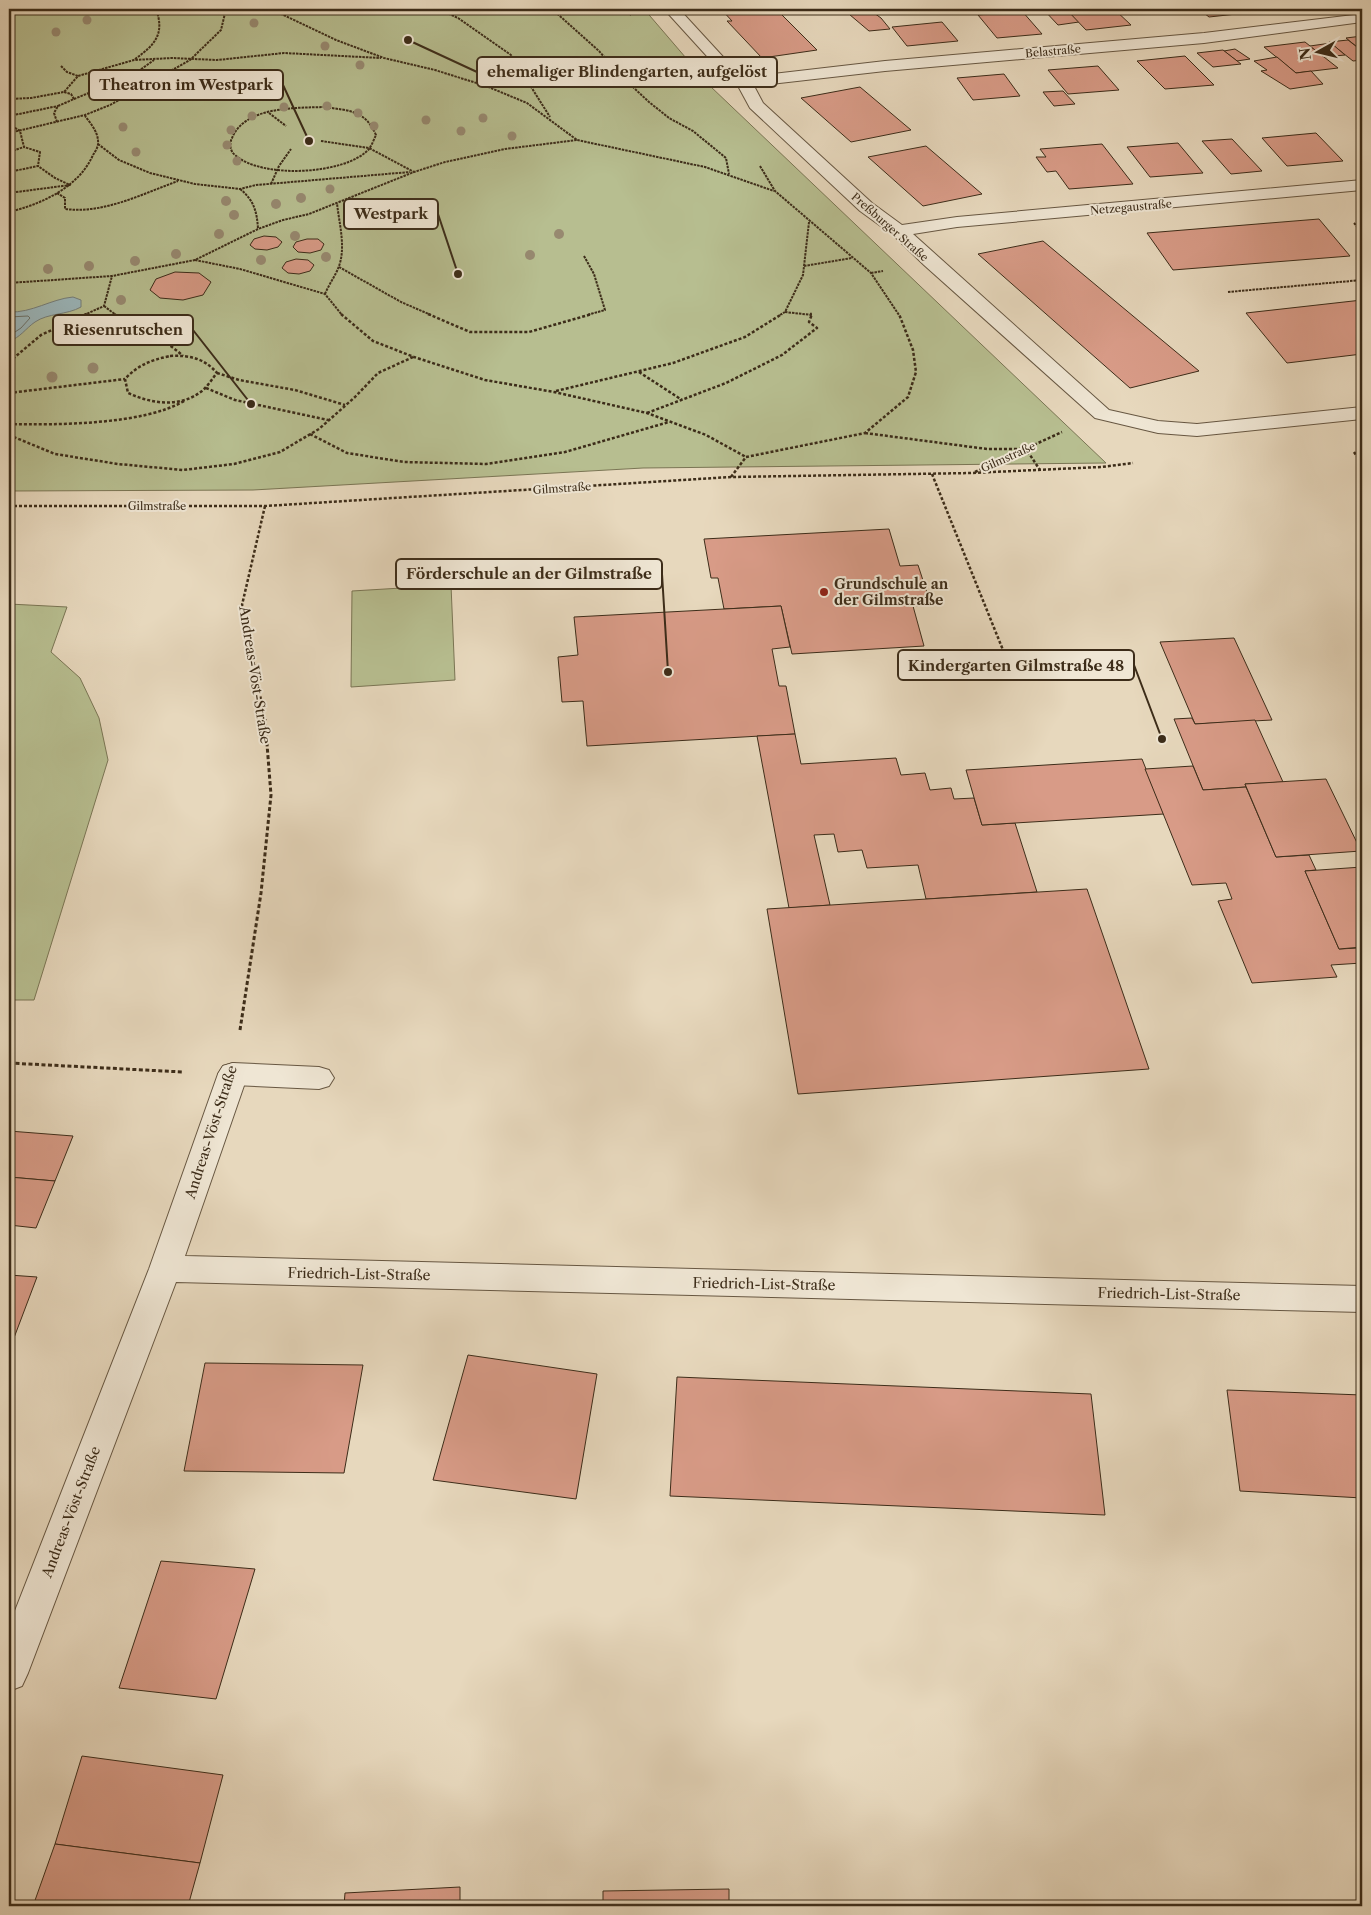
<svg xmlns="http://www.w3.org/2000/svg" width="1371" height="1915" font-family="'Libre Caslon Text',serif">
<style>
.green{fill:#b7be90;stroke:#7a7554}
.water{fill:#9bb7bc;stroke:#757f7b}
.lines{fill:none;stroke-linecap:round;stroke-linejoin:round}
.shore{stroke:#6c726a;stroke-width:1}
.building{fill:#d89b87;stroke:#3c2c19}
.service-casing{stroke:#675742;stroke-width:2}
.minor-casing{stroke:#675742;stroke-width:2}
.path-far2{stroke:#3c2c19;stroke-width:2;stroke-dasharray:2.5 1;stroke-linecap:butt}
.path-far1{stroke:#3c2c19;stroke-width:2.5;stroke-dasharray:3 2;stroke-linecap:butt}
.path{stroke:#3c2c19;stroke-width:3;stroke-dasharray:4 2.5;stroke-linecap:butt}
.service{fill:#efe6d4;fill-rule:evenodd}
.minor{fill:#efe6d4;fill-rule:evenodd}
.tree{fill:#978970}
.poi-dot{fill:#8f2418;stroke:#efe6d4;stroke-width:2}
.labels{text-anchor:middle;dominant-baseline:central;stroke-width:4;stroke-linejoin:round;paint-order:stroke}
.far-street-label{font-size:11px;fill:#3c2c19;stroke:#efe6d4}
.poi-label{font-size:14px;font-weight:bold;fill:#3c2c19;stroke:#efe6d4;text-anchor:start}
.street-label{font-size:14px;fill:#3c2c19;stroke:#efe6d4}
.leader{fill:none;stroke:#3c2c19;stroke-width:2}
.callout-dot{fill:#3c2c19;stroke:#efe6d4;stroke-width:2}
.callout{fill:#efe6d4;stroke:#3c2c19;stroke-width:2}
.callout-label{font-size:15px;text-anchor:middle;font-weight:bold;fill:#3c2c19}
</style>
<rect width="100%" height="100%" fill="#e7d8bd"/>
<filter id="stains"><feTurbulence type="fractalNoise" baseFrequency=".004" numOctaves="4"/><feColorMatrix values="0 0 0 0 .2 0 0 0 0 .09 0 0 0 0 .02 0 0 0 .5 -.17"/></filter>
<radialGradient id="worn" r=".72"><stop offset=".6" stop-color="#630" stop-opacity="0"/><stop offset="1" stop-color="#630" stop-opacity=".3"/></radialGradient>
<!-- green -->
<g class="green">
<polygon points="9,9 644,9 710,86 1106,463 643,468 253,490 9,491"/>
<polygon points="451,585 455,680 351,687 352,591"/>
<polygon points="9,604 67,607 51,652 80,678 99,718 108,760 34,1000 9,1000"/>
</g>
<!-- water -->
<path class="water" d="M73 297 81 300V307C67 315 48 313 35 322 26 328 20 338 9 341V312C32 313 51 299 73 297Z"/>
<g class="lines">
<!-- shore -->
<polyline class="shore" points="9,317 28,316 30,318 21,328 9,336"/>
</g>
<!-- building -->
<g class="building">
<polygon points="721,9 776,9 817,50 762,58 727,21 732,21"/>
<polygon points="843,9 860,9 874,13 881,18 890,29 869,31"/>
<polygon points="1043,9 1066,9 1079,22 1058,25"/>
<polygon points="1066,9 1114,9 1131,25 1086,30"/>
<polygon points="1199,9 1251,9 1255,12 1209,17"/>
<polygon points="1022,11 1042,34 997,38 978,15"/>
<polygon points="942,22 958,41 907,46 892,27"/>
<polygon points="1362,36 1362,51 1346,38"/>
<polygon points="1348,40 1362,51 1362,60 1353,61 1329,42"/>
<polygon points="1305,42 1310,46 1338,68 1296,73 1264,47"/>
<polygon points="1331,43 1345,55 1324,57 1310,46"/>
<polygon points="1235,49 1250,59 1237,61 1224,51"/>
<polygon points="1223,50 1241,64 1213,67 1197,53"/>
<polygon points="1185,56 1214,85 1165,89 1137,61"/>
<polygon points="1277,57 1296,73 1311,71 1323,84 1290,89 1261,71 1267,70 1254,61"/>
<polygon points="1098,66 1119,90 1068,94 1048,70"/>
<polygon points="1004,74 1020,96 973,100 957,78"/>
<polygon points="860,87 911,130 851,142 801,98"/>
<polygon points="1063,91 1075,104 1054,106 1043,92"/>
<polygon points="1316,133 1343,161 1287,166 1262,138"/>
<polygon points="1232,139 1262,171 1231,174 1202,141"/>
<polygon points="1178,143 1203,173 1150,177 1127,147"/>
<polygon points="1102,144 1133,184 1069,189 1056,171 1047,172 1036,157 1046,157 1040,149"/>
<polygon points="926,146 982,194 923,206 868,157"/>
<polygon points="1319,219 1350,256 1173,270 1147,233"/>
<polygon points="264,236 276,237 282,242 278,247 267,250 255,249 250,245 254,239"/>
<polygon points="307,239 318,239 324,244 321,250 310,253 298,252 293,247 296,242"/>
<polygon points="1043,241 1199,371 1130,388 978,254"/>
<polygon points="296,259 308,260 314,265 310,271 299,274 288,273 282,268 286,262"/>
<polygon points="175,272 199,273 211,282 203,295 183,300 160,298 150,290 156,279"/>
<polygon points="1362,300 1362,354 1287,363 1246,313"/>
<polygon points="889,529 900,566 918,565 931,605 913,606 924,646 792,654 781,606 724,609 718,578 711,578 704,539"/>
<polygon points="781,606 790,647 772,649 779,686 786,686 795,734 587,746 583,701 562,702 558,657 578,655 574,617"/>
<polygon points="1234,638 1272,720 1195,724 1160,642"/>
<polygon points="1192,718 1195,724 1255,720 1283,782 1245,784 1246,787 1203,790 1174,719"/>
<polygon points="795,734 801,764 896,758 901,775 925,773 930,790 951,788 954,799 974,798 982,825 1015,823 1037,892 926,899 918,865 867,868 862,850 838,852 834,834 814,835 830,905 789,908 757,736"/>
<polygon points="1142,759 1164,814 982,825 966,770"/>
<polygon points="1193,766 1203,790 1246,787 1276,857 1309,855 1316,870 1305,871 1339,949 1358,948 1362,958 1362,963 1331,965 1337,977 1252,983 1218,901 1232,899 1226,883 1192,885 1145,769"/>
<polygon points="1326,779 1361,851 1276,857 1245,784"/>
<polygon points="1362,867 1362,947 1339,949 1305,871"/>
<polygon points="1087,889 1149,1069 798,1094 767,909"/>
<polygon points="9,1131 73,1136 55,1181 9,1177"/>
<polygon points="9,1177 55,1181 36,1228 9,1225"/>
<polygon points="9,1275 37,1277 9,1351"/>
<polygon points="468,1355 597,1374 576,1499 433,1480"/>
<polygon points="205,1363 363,1365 344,1473 184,1471"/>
<polygon points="677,1377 1091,1394 1105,1515 670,1496"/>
<polygon points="1227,1390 1362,1395 1362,1498 1240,1491"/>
<polygon points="161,1561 255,1569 216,1699 119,1688"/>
<polygon points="82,1756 223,1775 200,1863 55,1844"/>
<polygon points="55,1844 200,1863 188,1906 33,1906"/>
<polygon points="460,1887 460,1906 344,1906 345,1893"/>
<polygon points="729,1889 729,1906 603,1906 603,1891"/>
</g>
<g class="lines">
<defs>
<polygon id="service" points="233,1063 319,1067 329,1070 334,1078 329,1086 319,1089 233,1085 223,1082 218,1074 223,1066"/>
<g id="minor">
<polygon points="664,9 679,9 725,59 747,77 885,61 1204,33 1362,14 1362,22 1204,43 885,71 754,86 763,103 872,203 902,225 957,217 1362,180 1362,190 957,227 913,234 1109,410 1158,421 1197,424 1362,407 1362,419 1197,436 1158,433 1095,418 924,265 893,235 860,211 750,108 737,84 715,65"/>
<polygon points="233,1063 243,1066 248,1074 185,1256 1362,1286 1362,1312 176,1282 28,1673 22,1686 9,1691 9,1626 149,1269 218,1074 223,1066"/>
</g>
</defs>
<!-- service casing -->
<use href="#service" class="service-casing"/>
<!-- minor casing -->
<use href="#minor" class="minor-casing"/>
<!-- path-far2 -->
<g class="path-far2">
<polyline points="271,9 336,40 384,58 435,70 486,86 527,103 577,140 705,167 774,191"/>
<polyline points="439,9 458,18 511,55 550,117"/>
<polyline points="552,9 599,51 620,75 649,102 669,118 693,131 726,158 729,174"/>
<polyline points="626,9 631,15"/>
<path d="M135 59C155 45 165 34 156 9"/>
<polyline points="61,66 67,72 78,76"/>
<polyline points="9,99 31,98 64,92 78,76 134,60 172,58 217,60 284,53 381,58"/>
<polyline points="74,99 133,75 154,60"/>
<path d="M325 107C350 111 365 110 376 135 374 139 372 145 369 149 346 175 261 179 235 155 230 151 229 144 232 138 245 106 296 108 325 107Z"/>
<polyline points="269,113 286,126"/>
<polyline points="9,116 58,106"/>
<polyline points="57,122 54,113 58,106 74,99 71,94 64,92"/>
<polyline points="9,124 20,131 24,147 9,152"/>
<polyline points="9,133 85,115 110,105 190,60 221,30 226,9"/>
<polyline points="321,141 369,148 414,172"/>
<polyline points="98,144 119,160 150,173 195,184 240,189 256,185 410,172"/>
<polyline points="760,166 775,191 871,273 899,315"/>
<polyline points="9,172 38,166 40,152 24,147"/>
<polyline points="271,184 279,166 291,149"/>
<path d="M240 189C254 200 257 212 258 229"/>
<polyline points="9,193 70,185 55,178 38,166"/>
<path d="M57 193 65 198V209C104 214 142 194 178 181"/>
<path d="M9 212C42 204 79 187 93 155 95 152 98 147 98 144 99 133 91 124 85 116"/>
<polyline points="1354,223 1362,232"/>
<polyline points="584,256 594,274 605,310 587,315"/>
<polyline points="195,260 240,269 325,294 342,315"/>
<polyline points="804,266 852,258"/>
<polyline points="339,267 401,302 431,315"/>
<polyline points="871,273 883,271"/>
<polyline points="9,283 112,276 195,260 258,229 283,220 309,214 414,172 445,162 505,149 577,140"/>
<polyline points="1228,292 1362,280"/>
<path d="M325 294C329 284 336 275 339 266 346 247 339 223 337 203"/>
<polyline points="104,306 116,315"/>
<polyline points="785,312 812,315"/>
<polyline points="84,315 104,306 112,276"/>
<polyline points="780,315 785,312 803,275 809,222"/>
</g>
<!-- path-far1 -->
<g class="path-far1">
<path d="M114 314C136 330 163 337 183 356"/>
<polyline points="341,314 373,341 414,357 485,380 554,392 647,413 706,435 746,457"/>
<polyline points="428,314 470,332 529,332 592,314"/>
<path d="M170 356C189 355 204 358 217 373 212 379 208 386 202 391 180 408 152 404 128 393L125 379C138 365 151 360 170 356Z"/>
<polyline points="9,362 41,335 87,314"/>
<polyline points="639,372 682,400"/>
<polyline points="217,373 239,380 295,390 345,405"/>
<polyline points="206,388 235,400 328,420"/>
<polyline points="556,391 673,363 745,337 782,314"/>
<polyline points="9,393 125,379"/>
<polyline points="647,413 726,383 782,355 817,328 809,322 812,314 810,314"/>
<path d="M9 424C56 425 143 425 184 401"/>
<polyline points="865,433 987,449 1026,449 1040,470"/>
<polyline points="310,434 347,453 404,462 486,464 565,452 669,422"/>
<polyline points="9,435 55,454 118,464 183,470 234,464 280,452 319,429 355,397 378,373 413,357"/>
<polyline points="1354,452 1362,464"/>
<polyline points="975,472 1062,432"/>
<polyline points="932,474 1005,655"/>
<polyline points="731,477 746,457 865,433 908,397 916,372 913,350 899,314"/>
<polyline points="9,506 265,506 731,477 971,473 1101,467 1133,463"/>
<polyline points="265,506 242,605 265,720"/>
</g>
<!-- path -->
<g class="path">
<polyline points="240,1030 261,893 271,795 265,719"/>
<polyline points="9,1063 183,1072"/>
</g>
<!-- service -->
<use href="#service" class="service"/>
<!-- minor -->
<use href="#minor" class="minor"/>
</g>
<!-- trees -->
<g class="tree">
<circle cx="87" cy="20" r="4.5"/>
<circle cx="254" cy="23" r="4.5"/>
<circle cx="56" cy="32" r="4.5"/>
<circle cx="325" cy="46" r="4.5"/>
<circle cx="360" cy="65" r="4.5"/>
<circle cx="327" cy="106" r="4.5"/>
<circle cx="284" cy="107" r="4.5"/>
<circle cx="358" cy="113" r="4.5"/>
<circle cx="252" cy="116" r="4.5"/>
<circle cx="483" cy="118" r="4.5"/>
<circle cx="426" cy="120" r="4.5"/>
<circle cx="374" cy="126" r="4.5"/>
<circle cx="123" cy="127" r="4.5"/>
<circle cx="231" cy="130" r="4.5"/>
<circle cx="461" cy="131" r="4.5"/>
<circle cx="512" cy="136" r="4.5"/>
<circle cx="227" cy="145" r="4.5"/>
<circle cx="136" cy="152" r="4.5"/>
<circle cx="237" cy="161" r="4.5"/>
<circle cx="330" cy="189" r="4.5"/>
<circle cx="301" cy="198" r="5"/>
<circle cx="226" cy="201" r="5"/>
<circle cx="276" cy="204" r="5"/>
<circle cx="234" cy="215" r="5"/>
<circle cx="219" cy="234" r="5"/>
<circle cx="559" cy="234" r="5"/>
<circle cx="295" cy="236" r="5"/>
<circle cx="176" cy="254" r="5"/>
<circle cx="530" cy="255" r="5"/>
<circle cx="326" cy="257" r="5"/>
<circle cx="261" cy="260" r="5"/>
<circle cx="135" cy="261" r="5"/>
<circle cx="89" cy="266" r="5"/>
<circle cx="48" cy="269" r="5"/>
<circle cx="121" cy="300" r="5"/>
<circle cx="93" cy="368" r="5.5"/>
<circle cx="52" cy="377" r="5.5"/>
</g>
<!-- markers -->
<circle class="poi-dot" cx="824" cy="592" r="5"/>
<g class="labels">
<!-- far-street labels -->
<g class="far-street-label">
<text transform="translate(1053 51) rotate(-5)">Belastraße</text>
<text transform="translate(1131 207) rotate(-5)">Netzegaustraße</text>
<text transform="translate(890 227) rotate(41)">Preßburger Straße</text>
<text transform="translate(1008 457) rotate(-24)">Gilmstraße</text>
<text transform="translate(562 488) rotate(-4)">Gilmstraße</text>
<text x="157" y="506">Gilmstraße</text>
</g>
<!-- poi labels -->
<g class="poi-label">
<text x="834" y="584">Grundschule an<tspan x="834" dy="16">der Gilmstraße</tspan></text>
</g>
<!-- street labels -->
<g class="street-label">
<text transform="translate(255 675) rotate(81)">Andreas-Vöst-Straße</text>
<text transform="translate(211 1132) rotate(-72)">Andreas-Vöst-Straße</text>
<text transform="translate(359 1274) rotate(1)">Friedrich-List-Straße</text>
<text transform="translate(764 1284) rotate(1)">Friedrich-List-Straße</text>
<text transform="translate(1169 1294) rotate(1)">Friedrich-List-Straße</text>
<text transform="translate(71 1512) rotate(-69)">Andreas-Vöst-Straße</text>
</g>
</g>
<!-- callouts -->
<path class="leader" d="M408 40L477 72M309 141L283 85M458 274L438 214M251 404L193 330M668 672L662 574M1162 739L1134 665"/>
<g class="callout-dot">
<circle cx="408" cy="40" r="5"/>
<circle cx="309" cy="141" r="5"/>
<circle cx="458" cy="274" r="5"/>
<circle cx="251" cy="404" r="5"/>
<circle cx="668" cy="672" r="5"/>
<circle cx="1162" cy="739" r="5"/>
</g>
<g class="callout">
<rect x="477" y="57" width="300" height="30" rx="5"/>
<rect x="89" y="70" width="194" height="30" rx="5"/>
<rect x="344" y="199" width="94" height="30" rx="5"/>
<rect x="53" y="315" width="140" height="30" rx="5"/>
<rect x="396" y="559" width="266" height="30" rx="5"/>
<rect x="898" y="650" width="236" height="30" rx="5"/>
</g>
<g class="callout-label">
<text x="627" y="77">ehemaliger Blindengarten, aufgelöst</text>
<text x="186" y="90">Theatron im Westpark</text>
<text x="391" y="219">Westpark</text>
<text x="123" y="335">Riesenrutschen</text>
<text x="529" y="579">Förderschule an der Gilmstraße</text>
<text x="1016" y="671">Kindergarten Gilmstraße 48</text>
</g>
<!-- margin -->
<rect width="1371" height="1915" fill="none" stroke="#e7d8bd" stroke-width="30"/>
<rect x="10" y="10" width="1351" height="1895" fill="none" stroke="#3c2c19" stroke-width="2.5"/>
<rect x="15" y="15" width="1341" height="1885" fill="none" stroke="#3c2c19"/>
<!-- north arrow -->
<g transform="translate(1318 52) rotate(262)" stroke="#efe6d4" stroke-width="4" paint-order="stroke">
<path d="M0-4L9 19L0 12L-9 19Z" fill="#3c2c19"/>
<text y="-8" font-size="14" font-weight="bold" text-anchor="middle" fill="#3c2c19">N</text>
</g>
<rect width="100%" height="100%" filter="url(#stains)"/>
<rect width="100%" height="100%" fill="url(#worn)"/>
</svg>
